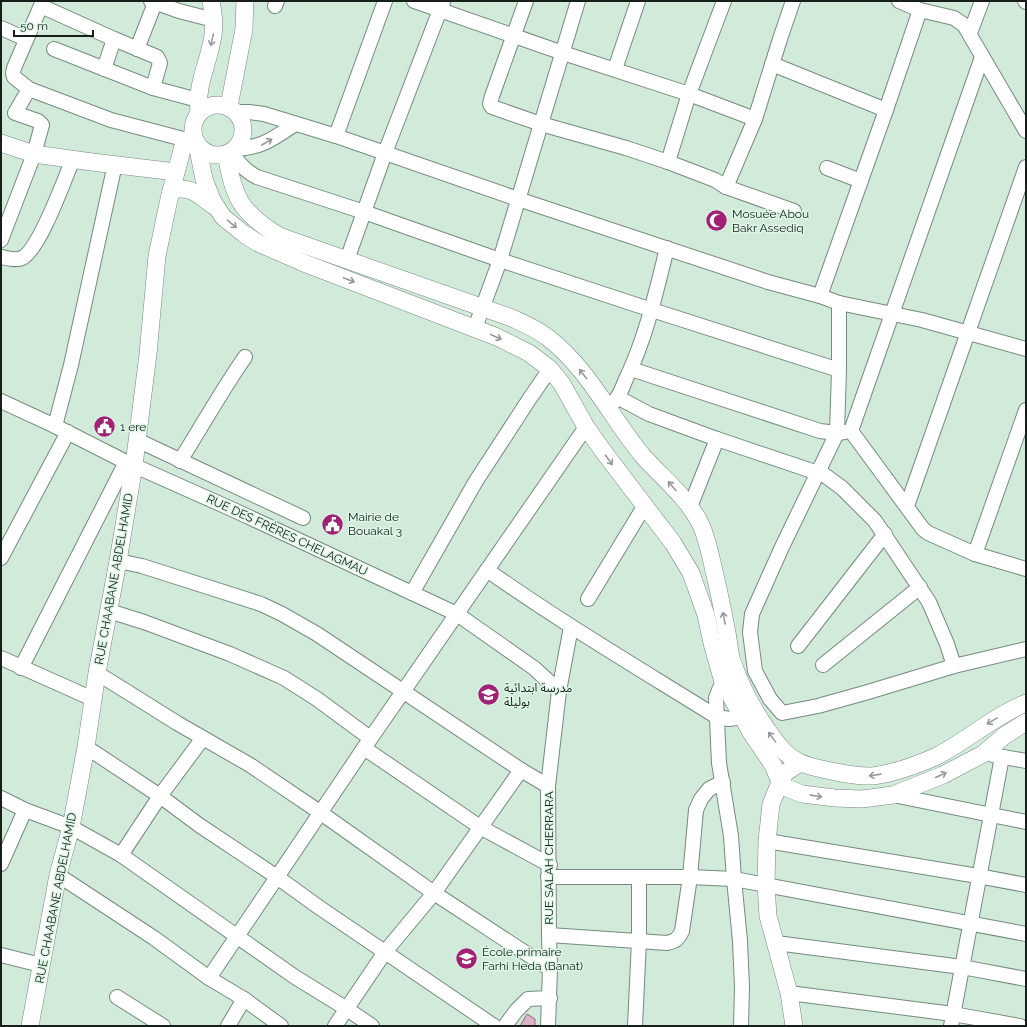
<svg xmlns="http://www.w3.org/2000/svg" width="1027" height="1027" font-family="Raleway,'Noto Sans Arabic',sans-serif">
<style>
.building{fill:#dab3c7;stroke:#866f7b}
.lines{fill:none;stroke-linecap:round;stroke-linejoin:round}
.minor-casing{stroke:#758b7d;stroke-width:16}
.major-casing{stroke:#758b7d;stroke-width:18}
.minor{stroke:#fff;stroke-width:14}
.major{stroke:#fff;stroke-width:17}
.oneway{stroke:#979a98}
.labels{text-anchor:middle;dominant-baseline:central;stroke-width:3;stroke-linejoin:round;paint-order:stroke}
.poi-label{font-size:12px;fill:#171f1a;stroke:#def7e7;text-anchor:start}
.street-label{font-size:12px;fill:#171f1a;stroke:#def7e7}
</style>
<rect width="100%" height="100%" fill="#d1eada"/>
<!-- building -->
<polygon class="building" points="527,1014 535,1019 535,1026 520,1026"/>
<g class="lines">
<defs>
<g id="minor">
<polyline points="43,1 14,68 13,73 14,77 29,89 111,120 187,140"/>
<polyline points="151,1 179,11 214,20"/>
<polyline points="414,1 563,53 689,94 755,119"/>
<polyline points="526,1 492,96 490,104 492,107 541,124 626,148 668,162 702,175 715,180 726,187 794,211"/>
<polyline points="899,1 920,10 954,18 964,25 1026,131"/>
<polyline points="1025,1 1026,2"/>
<polyline points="41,6 114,39 157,57 160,63 153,88"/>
<polyline points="275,6 277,1"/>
<polyline points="1,28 26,39"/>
<polyline points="970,33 982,1"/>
<polyline points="54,49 153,88 198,100"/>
<polyline points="137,49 155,3"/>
<polyline points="772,64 886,110"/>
<polyline points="104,69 114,39"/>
<polyline points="615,69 638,1"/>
<polyline points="237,112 249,112 264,114 336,136 518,199 768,282 820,296 839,303 922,320 1026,349"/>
<polyline points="336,136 385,1"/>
<path d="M235 149C262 148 274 138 295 124"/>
<path d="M231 152C239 163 245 171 257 177L364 212 500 260 652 310 839 370"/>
<polyline points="668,162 689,94 724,1"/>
<polyline points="827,168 861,181"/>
<polyline points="726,187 755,119 780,39 793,1"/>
<polyline points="1,240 34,154 42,125 38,121 15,113 29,89"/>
<path d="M1 257C7 258 16 261 22 258 40 249 64 180 73 159"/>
<polyline points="347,260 385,153 443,2"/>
<polyline points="820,296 886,110 920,10"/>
<polyline points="839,303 839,370 837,433 782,547 752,614 750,632 755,671 770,699 782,713 818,706 868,692 954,666 1026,649"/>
<polyline points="475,328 500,260 578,1"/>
<polyline points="631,369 820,431 837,433 845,432"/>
<polyline points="619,398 649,414 717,439 818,473"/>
<polyline points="1,401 55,426 126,462 236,511 457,614 534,668 559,691"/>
<path d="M613 403C620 396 622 388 626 379 646 338 656 292 667 248"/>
<polyline points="55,426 71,365 115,164"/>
<polyline points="851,431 982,57"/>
<polyline points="851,431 923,529 928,533 975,554 1026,569"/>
<polyline points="137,440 303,518"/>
<path d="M180 461C202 426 222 390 245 357"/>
<polyline points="819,471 842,488 875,521 929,602 947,644 954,666"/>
<polyline points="907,506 1026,167"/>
<polyline points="690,507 717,439"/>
<polyline points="975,554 1026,410"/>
<polyline points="1,558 68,432"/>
<polyline points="118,561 142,566 261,604 282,614 317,634 521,770 548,786"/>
<path d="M487 570C562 623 640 669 717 717L729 719 742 717"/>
<polyline points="412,593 476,481 530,398 550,369"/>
<polyline points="588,599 645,505"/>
<polyline points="109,611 144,622 230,654 284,678 317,699 370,738"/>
<polyline points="798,646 885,534"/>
<polyline points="1,658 93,699"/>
<polyline points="823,665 920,587"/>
<polyline points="21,668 126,462"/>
<polyline points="97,673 177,723 250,765 321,813 434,893 550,969"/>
<polyline points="723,682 719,690 716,698 719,763 731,836 734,879 740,941 742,987 741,1026"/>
<polyline points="86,747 160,796 199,825 277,877 320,908 494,1026"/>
<polyline points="364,748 480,827 550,865"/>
<polyline points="993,755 1026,761"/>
<polyline points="893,795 1026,822"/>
<polyline points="1,798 25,810 71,827 121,855 295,977 347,1009 372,1026"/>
<polyline points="767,841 978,876 1026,885"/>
<polyline points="121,855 160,796 203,738"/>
<polyline points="1,864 25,810"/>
<polyline points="58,875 154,938 209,978 244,999 281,1026"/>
<polyline points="548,877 690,877 734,879 1026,934"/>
<path d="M549 935 667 943C676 941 678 939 682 931L690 877 696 810 701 799 709 789 723 782"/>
<polyline points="776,943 962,967 1026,979"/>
<polyline points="1,955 41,965"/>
<polyline points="209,978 364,748 586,427"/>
<polyline points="789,993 953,1014 1020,1026"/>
<polyline points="117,997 163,1026"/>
<polyline points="228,1026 244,999"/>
<polyline points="335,1026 385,952 434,893 521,770"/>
<polyline points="505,1026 516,1011 528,999 550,998"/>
<polyline points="548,1026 550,969 549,935 548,786 559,691 571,627"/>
<polyline points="635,1026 639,940 639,878"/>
<polyline points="951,1026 1002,757"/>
</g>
<g id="major">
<circle cx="218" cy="130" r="25"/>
<polyline points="229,106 244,29 245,1"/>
<path d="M199 112C196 83 209 63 213 35 215 23 213 13 211 1"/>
<polyline points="1,143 34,154 92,162 176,172"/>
<polyline points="197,144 204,179 212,200 223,217 244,234 258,243 304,263 497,337 529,353 550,369 562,384 586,427 603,451 673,543 691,573 706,615 712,643 723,682 752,734 773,765 780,782 787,788 802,794 835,798 862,799 893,795 943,775 983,754 1004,736 1026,722"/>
<path d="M226 154C234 198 240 212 279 236L512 318C525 324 537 329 547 337 588 368 610 416 642 455 661 477 685 495 699 521 707 536 710 554 714 571 719 591 723 612 727 633 729 642 729 652 732 661 740 684 752 708 766 728 775 741 784 755 799 762 807 766 817 768 826 770 842 773 856 777 873 776 895 773 917 765 937 756 968 740 994 716 1026 703"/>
<path d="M171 190C192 186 198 195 214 206"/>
<polyline points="30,1026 58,875 71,827 86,747 97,673 118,561 134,465 148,354 157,256 169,199 183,146 187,140 193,136"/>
<polyline points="794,1026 789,993 768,916 766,885 767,841 771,804 781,780 785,773 800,763"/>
</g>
</defs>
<!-- minor casing -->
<use href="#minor" class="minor-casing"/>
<!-- major casing -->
<use href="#major" class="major-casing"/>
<!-- minor -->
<use href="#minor" class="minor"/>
<!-- major -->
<use href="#major" class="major"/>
</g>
<!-- one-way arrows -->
<defs><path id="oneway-shaft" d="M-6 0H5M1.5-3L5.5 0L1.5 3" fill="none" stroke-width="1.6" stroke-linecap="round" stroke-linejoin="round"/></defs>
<g class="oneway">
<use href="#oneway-shaft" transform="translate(212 40) rotate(103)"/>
<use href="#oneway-shaft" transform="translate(267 142) rotate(-30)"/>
<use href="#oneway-shaft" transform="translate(232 224) rotate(40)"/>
<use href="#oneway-shaft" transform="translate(349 280) rotate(21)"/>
<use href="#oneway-shaft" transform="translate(496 337) rotate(24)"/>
<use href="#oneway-shaft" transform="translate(583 374) rotate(-128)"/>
<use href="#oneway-shaft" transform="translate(609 460) rotate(53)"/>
<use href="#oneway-shaft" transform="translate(672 486) rotate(-131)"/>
<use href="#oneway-shaft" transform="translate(724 618) rotate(-101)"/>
<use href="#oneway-shaft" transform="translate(992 721) rotate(148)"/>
<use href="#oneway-shaft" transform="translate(772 737) rotate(-126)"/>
<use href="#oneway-shaft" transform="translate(875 775) rotate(172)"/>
<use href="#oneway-shaft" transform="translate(941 775) rotate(-24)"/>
<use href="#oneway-shaft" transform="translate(816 796) rotate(8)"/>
</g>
<!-- icons -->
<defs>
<symbol id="mosque-disc" viewBox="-11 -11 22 22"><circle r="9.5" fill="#a12275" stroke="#def7e7"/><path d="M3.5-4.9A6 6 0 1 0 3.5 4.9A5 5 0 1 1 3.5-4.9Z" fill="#fff"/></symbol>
<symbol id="civic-disc" viewBox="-11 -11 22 22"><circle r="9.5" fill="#a12275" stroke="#def7e7"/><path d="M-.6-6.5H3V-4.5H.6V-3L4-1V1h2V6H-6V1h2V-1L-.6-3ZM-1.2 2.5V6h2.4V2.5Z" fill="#fff"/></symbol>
<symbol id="school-disc" viewBox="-11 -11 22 22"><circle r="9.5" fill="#a12275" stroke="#def7e7"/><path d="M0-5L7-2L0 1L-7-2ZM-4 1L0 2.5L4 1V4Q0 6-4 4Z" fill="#fff"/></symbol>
</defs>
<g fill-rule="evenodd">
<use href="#mosque-disc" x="704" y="208" width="25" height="25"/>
<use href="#civic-disc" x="92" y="414" width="25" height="25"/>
<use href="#civic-disc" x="320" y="512" width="25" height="25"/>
<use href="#school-disc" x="476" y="682" width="25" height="25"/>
<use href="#school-disc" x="454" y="946" width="25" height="25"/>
</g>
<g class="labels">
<!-- poi labels -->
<g class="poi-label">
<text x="732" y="214">Mosuée Abou<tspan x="732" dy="14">Bakr Assediq</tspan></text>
<text x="120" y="427">1 ere</text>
<text x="348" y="517">Mairie de<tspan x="348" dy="14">Bouakal 3</tspan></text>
<text x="504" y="688">مدرسة ابتدائية<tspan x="504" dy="14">بوليلة</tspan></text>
<text x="482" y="952">École primaire<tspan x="482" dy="14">Farhi Heda (Banat)</tspan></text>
</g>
<!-- street labels -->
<g class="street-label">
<text transform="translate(287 535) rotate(25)">RUE DES FRÈRES CHELAGMAU</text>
<text transform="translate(114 579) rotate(-80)">RUE CHAABANE ABDELHAMID</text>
<text transform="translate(549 858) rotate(-90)">RUE SALAH CHERRARA</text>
<text transform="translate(56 898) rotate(-79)">RUE CHAABANE ABDELHAMID</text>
</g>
</g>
<!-- border -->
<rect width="1027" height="1027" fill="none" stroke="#171f1a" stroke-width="4"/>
<!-- scale -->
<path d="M14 30v6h79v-6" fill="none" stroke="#171f1a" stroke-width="2"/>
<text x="20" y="30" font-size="12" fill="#171f1a" stroke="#def7e7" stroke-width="3" paint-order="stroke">50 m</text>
</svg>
